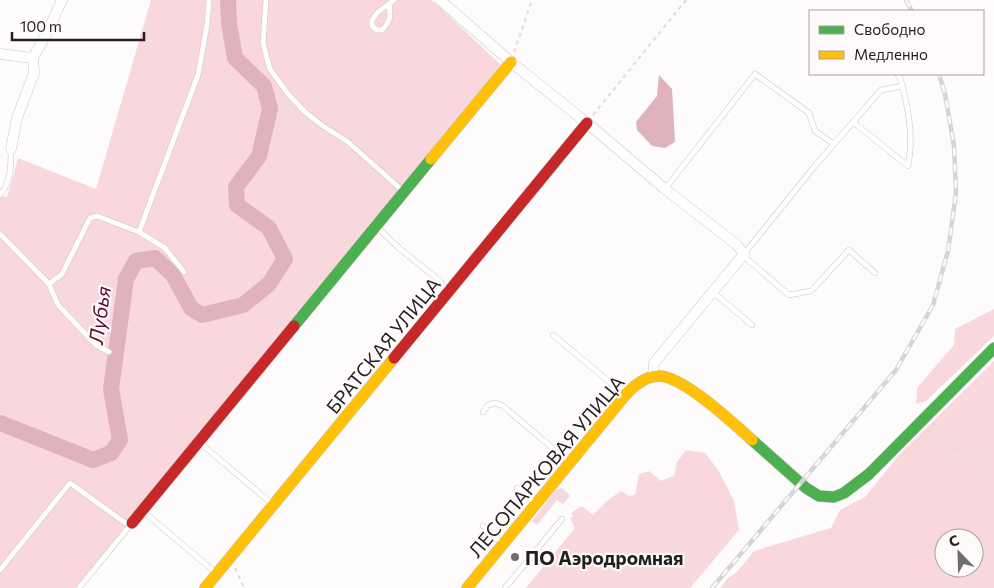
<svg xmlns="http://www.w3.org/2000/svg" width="994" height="588" font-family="Commissioner,sans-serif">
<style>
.green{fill:#f8d7dd;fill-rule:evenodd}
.water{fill:#e0b2bb}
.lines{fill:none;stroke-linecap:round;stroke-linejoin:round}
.river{stroke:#e0b2bb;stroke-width:16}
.lane-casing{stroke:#c9c7c7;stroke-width:6}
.street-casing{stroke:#c9c7c7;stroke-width:11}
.fast-casing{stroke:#c9c7c7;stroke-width:12}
.slow-casing{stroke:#c9c7c7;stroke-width:12}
.jam-casing{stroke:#c9c7c7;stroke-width:12}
.path{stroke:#dedddd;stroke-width:2;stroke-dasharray:4 4;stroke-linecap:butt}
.lane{stroke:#fffefe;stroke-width:5}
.street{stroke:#fffefe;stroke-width:10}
.fast{stroke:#4caf50;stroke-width:11}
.slow{stroke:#ffc107;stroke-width:11}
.jam{stroke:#c62828;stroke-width:11}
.rail-casing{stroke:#d6d5d5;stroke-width:4.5}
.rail{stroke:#fefafa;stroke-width:2.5;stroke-dasharray:8;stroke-linecap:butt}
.poi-dot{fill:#6f6c6d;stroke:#fefafa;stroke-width:2}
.labels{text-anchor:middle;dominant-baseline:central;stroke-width:4.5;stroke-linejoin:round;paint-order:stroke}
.street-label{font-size:19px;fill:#231f20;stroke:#fefafa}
.poi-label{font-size:19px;font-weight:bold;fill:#231f20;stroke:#fefafa;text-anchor:start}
.water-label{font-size:20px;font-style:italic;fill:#580925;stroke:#fefafa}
</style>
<rect width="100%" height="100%" fill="#fdfbfb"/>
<!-- green -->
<g class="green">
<polygon points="151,0 432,0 501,65 75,588 0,588 0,196 7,197 18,158 96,189"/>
<polygon points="994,309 994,336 926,401 916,404 917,388 954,345 955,329"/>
<path d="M994 361V588H720L728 578 736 573 754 551 831 528 840 510 865 497 899 455ZM944 538H974V568H944Z"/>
<polygon points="686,450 705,453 718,470 734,501 739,530 690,588 526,588 575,528 570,518 573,517 571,513 582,506 593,515 608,500 621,491 629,496 635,495 639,474 649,471 661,481 674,476 677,462"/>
<polygon points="562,488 570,496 563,504 557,500 537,525 532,521 556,490"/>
</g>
<!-- water -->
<polygon class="water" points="659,75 672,89 675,142 665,148 652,146 637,130 636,122 657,96"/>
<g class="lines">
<!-- river -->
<polyline class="river" points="0,423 93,460 111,453 120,440 111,389 126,279 136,261 155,258 173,275 191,308 202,315 243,305 269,284 285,259 269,228 237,205 236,187 259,156 270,109 264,86 235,58 229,23 228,0"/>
<defs>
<g id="lane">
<polyline points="266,0 263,43 270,69 288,94 306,113 323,126 348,142 403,191"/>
<path d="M389 5C391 16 390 22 382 30H377L372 26V20L378 12 394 0"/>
<path d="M853 122 908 166C914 136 908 106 900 78L897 74"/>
<polyline points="665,189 755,74 809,113 815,131 834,144"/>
<path d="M0 195C11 182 11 166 11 149"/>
<polyline points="377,227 400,249 439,280 446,290"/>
<polyline points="139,232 165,248 184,272"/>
<polyline points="0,234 49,284 58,305 96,345 109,352"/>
<polyline points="875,273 849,250 811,291 789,295 748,260 744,254 814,167 881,90 903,86"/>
<polyline points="49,284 62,274 90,218 97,216 139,232 198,75 207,25 209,0"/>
<polyline points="713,292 752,325"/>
<polyline points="553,335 612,384 621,396"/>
<polyline points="483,412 488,405 495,403 503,406 569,462"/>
<polyline points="199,442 271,503"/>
<polyline points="517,488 534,502"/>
<polyline points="144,512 216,573"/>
<polyline points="483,526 501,543"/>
<polyline points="0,570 70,483 124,522 132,523 79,588"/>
<polyline points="505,588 562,519"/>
</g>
<g id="street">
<polyline points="440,0 511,62 587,123 665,189 737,245 744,254 654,363 653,376"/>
<polyline points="0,54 33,58"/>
<polyline points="11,149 17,118 34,73 33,58 48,31 62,0"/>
</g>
<g id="fast">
<polyline points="294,326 431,159"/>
<polyline points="752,440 806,488 819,496 834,497 844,493 869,474 994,348"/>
</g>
<g id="slow">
<polyline points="431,159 511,62"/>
<polyline points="205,588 394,358"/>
<path d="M467 588 623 398C632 387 643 377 658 376 682 375 733 423 752 440"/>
</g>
<g id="jam">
<polyline points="394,358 587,123"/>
<polyline points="132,523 294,326"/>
</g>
</defs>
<!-- lane casing -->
<use href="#lane" class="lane-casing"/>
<!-- street casing -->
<use href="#street" class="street-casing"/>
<!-- fast casing -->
<use href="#fast" class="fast-casing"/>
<!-- slow casing -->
<use href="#slow" class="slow-casing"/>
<!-- jam casing -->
<use href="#jam" class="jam-casing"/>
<!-- path -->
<g class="path">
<polyline points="514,52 532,0"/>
<polyline points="593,115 686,0"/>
<polyline points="934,423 947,441 955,449 975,460 994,474"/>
<polyline points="235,568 244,588"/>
</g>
<!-- lane -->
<use href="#lane" class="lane"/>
<!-- street -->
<use href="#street" class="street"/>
<!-- fast -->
<use href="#fast" class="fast"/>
<!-- slow -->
<use href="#slow" class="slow"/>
<!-- jam -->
<use href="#jam" class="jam"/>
<defs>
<g id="rail">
<polyline points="906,0 912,11"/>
<polyline points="712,588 896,370 933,305 948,251 956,193 954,146 945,94 939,74"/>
</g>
</defs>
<!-- rail casing -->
<use href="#rail" class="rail-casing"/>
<!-- rail -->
<use href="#rail" class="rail"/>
</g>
<!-- markers -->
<circle class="poi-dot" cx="515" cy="557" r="5"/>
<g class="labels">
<!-- street labels -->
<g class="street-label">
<text transform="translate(383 345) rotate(-51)">БРАТСКАЯ УЛИЦА</text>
<text transform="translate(546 466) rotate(-50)">ЛЕСОПАРКОВАЯ УЛИЦА</text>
</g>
<!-- poi labels -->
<g class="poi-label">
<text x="525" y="557">ПО Аэродромная</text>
</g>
<!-- water labels -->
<g class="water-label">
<text transform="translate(99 315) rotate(-82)">Лубья</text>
</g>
</g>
<!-- legend -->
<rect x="809" y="10" width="175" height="65" fill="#fefafa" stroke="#a6a2a3"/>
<rect x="819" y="26" width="25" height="8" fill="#4caf50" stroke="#a6a2a3"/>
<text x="854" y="35" font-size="15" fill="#231f20">Свободно</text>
<rect x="819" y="51" width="25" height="8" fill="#ffc107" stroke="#a6a2a3"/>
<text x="854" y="60" font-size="15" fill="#231f20">Медленно</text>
<!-- north arrow -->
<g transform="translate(959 553) rotate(337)"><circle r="24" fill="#fefafa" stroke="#a6a2a3"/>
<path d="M0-4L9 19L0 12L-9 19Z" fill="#6f6c6d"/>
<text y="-8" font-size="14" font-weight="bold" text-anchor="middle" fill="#231f20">С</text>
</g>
<!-- scale -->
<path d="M12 32v8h132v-8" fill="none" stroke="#231f20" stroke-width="2.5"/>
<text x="20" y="32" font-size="15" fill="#231f20" stroke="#fefafa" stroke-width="4" paint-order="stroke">100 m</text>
</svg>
